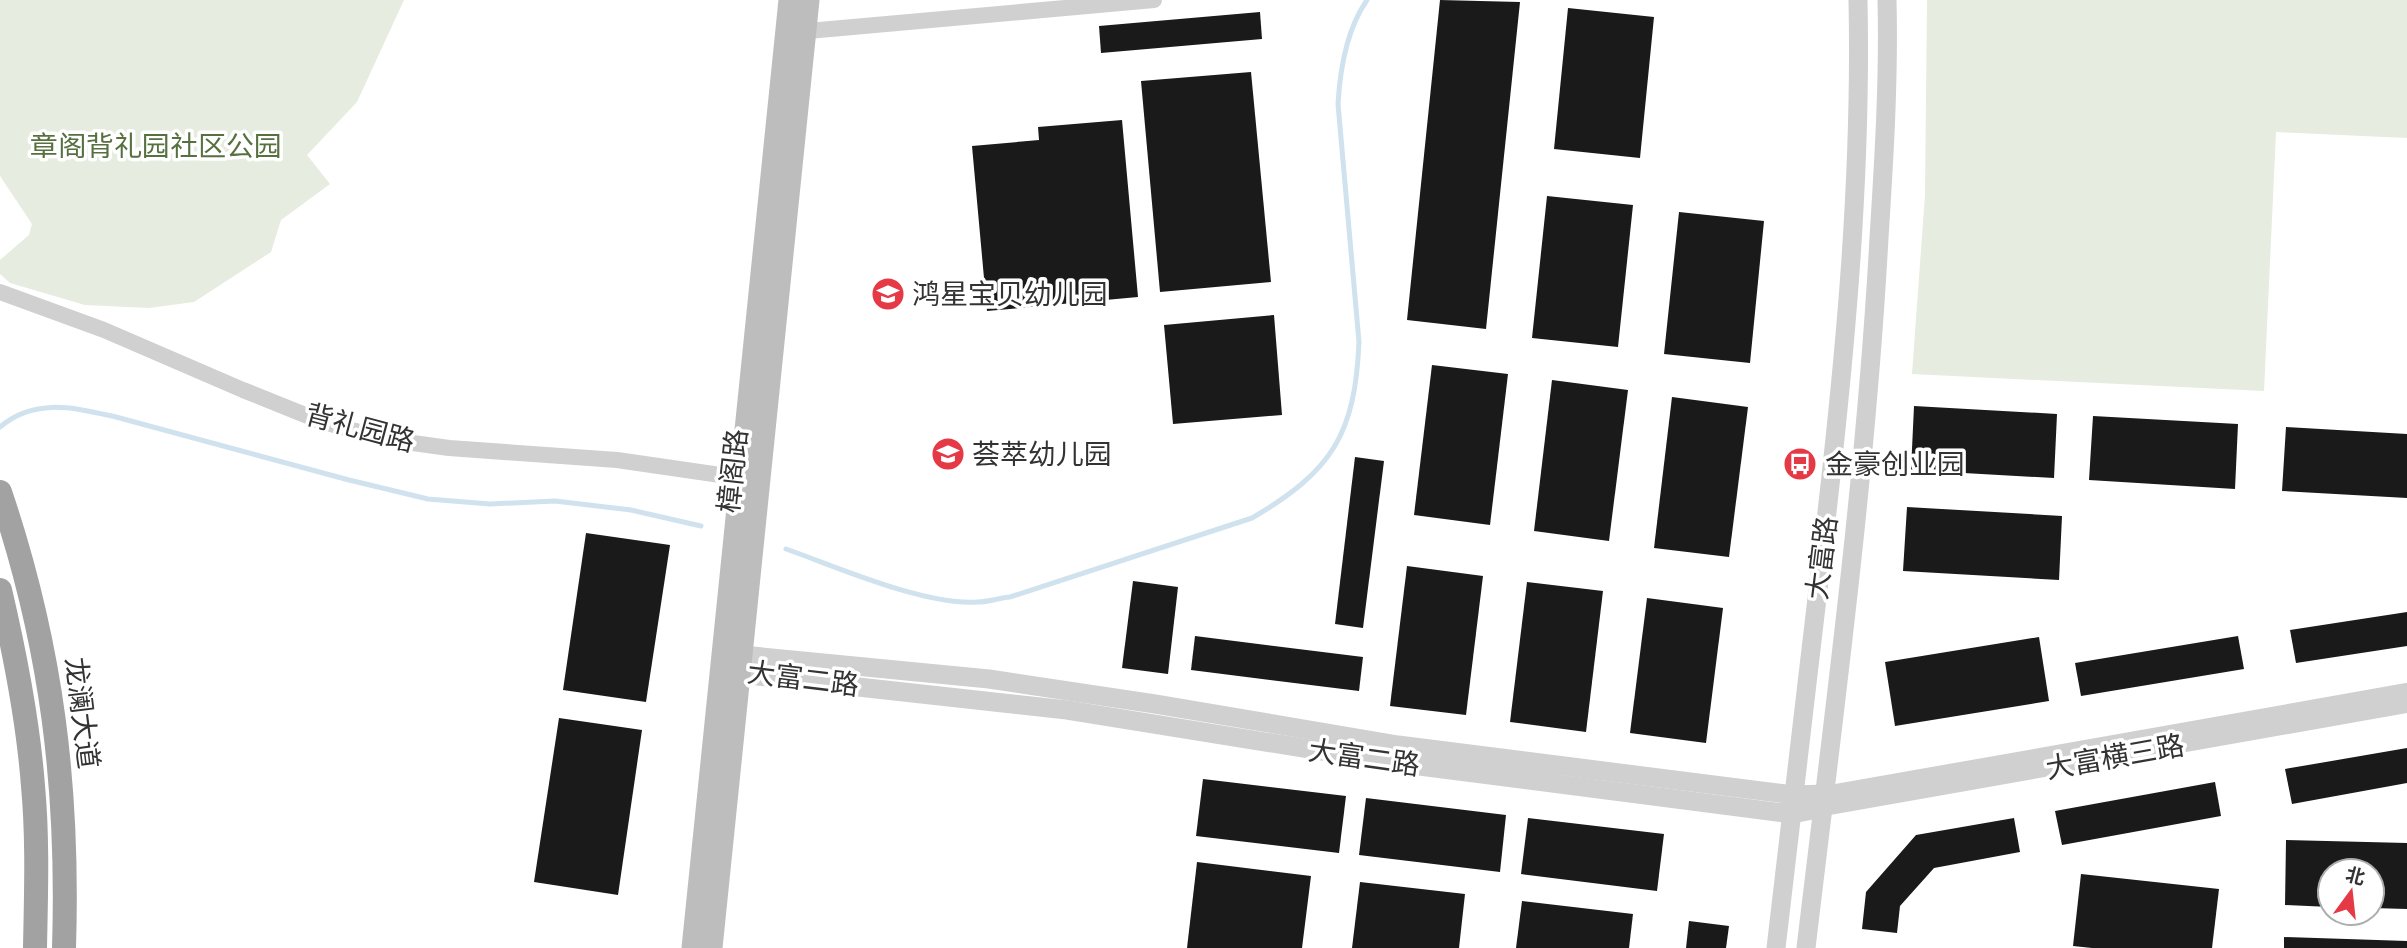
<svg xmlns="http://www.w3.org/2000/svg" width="2407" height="948" font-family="Jost,'Noto Sans SC',sans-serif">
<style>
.green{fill:#e6ecdf}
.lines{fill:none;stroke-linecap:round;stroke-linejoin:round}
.stream{stroke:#cfe2ee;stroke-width:5}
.building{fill:#1a1a1a}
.minor{stroke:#d0d0d0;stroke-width:16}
.tertiary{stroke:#d0d0d0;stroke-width:19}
.secondary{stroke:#bdbdbd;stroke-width:21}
.trunk{stroke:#a2a2a2;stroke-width:24}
.labels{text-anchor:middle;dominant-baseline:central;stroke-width:7;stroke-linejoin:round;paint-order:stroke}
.park-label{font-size:28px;fill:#56703f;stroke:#fff}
.poi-label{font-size:28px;fill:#333;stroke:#fff;text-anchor:start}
.street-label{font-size:28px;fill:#333;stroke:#fff}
</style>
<rect width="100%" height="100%" fill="#fff"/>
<!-- green -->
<g class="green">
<polygon points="0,0 404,0 357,102 307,155 330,184 281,220 271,252 194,302 149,308 85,305 10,283 0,274 0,260 29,235 32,224 0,176"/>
<polygon points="1927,0 2407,0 2407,138 2276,132 2264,391 1912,374 1925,195"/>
</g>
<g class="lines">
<!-- stream -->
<g class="stream">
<path d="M0 427C35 397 75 408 116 417L349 480 428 499 490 504 555 501 631 510 701 526"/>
<path d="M786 549C837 567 925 606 978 602 988 602 999 598 1010 597L1252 518C1332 471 1355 435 1359 342L1338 104C1340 69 1346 30 1367 0"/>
</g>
</g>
<!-- building -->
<g class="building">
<polygon points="1440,0 1520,2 1486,329 1407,320"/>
<polygon points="1568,8 1654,17 1640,158 1554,149"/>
<polygon points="1260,12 1262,39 1101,53 1099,26"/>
<polygon points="1251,72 1271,282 1160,292 1141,81"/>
<polygon points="1122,120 1138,297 987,311 972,146 1039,140 1038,127"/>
<polygon points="1547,196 1633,205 1618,347 1532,338"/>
<polygon points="1679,212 1764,221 1750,363 1664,354"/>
<polygon points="1274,315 1282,415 1173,424 1164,325"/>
<polygon points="1432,365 1508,374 1490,525 1414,515"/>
<polygon points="1552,380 1628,390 1609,541 1534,531"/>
<polygon points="1672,397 1748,407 1729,557 1654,548"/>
<polygon points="1914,406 2057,414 2054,478 1911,470"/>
<polygon points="2093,416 2238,424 2235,489 2089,480"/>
<polygon points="2286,427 2407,434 2407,498 2282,491"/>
<polygon points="1355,457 1384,461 1363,628 1335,624"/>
<polygon points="1907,507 2062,516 2059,580 1903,571"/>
<polygon points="586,533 670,545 646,702 563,690"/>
<polygon points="1407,566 1483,576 1466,715 1390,706"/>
<polygon points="1133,581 1178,587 1168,674 1122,668"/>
<polygon points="1527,582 1603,591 1586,732 1510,722"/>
<polygon points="1647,598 1723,608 1706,743 1630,733"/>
<polygon points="2407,612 2407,646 2296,663 2290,630"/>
<polygon points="1195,636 1363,657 1359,691 1191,670"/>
<polygon points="2238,636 2244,669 2081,696 2075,663"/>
<polygon points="2039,637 2049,701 1895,726 1885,662"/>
<polygon points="559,718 642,730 618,895 534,882"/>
<polygon points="2407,748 2407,783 2292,804 2285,769"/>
<polygon points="1203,779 1346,796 1339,853 1196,836"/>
<polygon points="2215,782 2221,816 2062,845 2055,811"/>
<polygon points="1366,798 1506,815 1500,872 1359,855"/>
<polygon points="1528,818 1664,834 1657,891 1521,874"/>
<polygon points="2014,818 2020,852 1934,868 1900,906 1897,933 1862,929 1866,892 1916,835"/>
<polygon points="2286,840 2407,843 2407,909 2372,908 2372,871 2330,871 2330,907 2285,905"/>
<polygon points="1197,862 1311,876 1302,948 1187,948"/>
<polygon points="2081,874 2219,889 2212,948 2092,948 2073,946"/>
<polygon points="1360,882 1465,894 1459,948 1352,948"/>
<polygon points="1522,901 1633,914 1629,948 1516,948"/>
<polygon points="1689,921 1729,926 1726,948 1686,948"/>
<polygon points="2284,937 2407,941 2407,948 2284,948"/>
</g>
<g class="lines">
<!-- minor -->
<g class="minor">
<polyline points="808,31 1154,0"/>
<polyline points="0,292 104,330 243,390 320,421 384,439 449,448 617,460 741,478"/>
<polyline points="1825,794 2407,691"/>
<polyline points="1823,808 2407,705"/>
</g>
<!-- tertiary -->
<g class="tertiary">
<polyline points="727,661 742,655 989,679 1155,704 1398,745 1794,795 1825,794"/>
<polyline points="729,667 740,674 1067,710 1396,763 1792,814 1823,808"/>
<path d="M1776 948C1791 820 1806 692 1821 564 1843 377 1862 189 1858 0"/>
<path d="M1806 948C1834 712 1866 476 1879 238 1884 159 1889 79 1887 0"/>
</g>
<!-- secondary -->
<g class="secondary">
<polyline points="692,948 789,0"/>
<polyline points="712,948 809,0"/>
</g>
<!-- trunk -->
<g class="trunk">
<path d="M0 492C52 646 69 787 64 948"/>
<path d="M0 590C15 654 28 720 33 786 38 840 36 894 35 948"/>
</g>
</g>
<!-- icons -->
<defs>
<symbol id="school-disc" viewBox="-11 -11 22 22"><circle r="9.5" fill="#e63946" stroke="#fff"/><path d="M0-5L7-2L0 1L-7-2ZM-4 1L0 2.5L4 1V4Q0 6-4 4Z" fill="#fff"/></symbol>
<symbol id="bus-disc" viewBox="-11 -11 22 22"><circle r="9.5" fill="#e63946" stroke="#fff"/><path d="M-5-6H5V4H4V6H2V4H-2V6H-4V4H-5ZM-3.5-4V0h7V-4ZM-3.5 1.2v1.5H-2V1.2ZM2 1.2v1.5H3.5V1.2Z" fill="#fff"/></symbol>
</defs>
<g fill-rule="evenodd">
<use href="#school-disc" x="869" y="275" width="38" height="38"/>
<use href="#school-disc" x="929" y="435" width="38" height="38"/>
<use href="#bus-disc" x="1781" y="445" width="38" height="38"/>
</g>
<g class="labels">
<!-- park labels -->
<g class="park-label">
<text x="156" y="146">章阁背礼园社区公园</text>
</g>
<!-- poi labels -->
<g class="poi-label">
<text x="912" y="294">鸿星宝贝幼儿园</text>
<text x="972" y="454">荟萃幼儿园</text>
<text x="1825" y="464">金豪创业园</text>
</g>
<!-- street labels -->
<g class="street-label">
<text transform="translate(360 428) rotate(15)">背礼园路</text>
<text transform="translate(733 471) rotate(-84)">樟阁路</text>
<text transform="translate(1822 558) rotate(-83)">大富路</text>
<text transform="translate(803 679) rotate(7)">大富二路</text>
<text transform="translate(82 713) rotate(83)">龙澜大道</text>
<text transform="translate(2115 757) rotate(-10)">大富横三路</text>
<text transform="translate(1364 758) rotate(8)">大富二路</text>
</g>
</g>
<!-- north arrow -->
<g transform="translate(2351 892) rotate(15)"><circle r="33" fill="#ffffff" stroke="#adadad" stroke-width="2"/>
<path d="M0-5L12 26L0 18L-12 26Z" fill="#e63946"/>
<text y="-10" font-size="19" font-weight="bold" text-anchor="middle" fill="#333333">北</text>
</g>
</svg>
